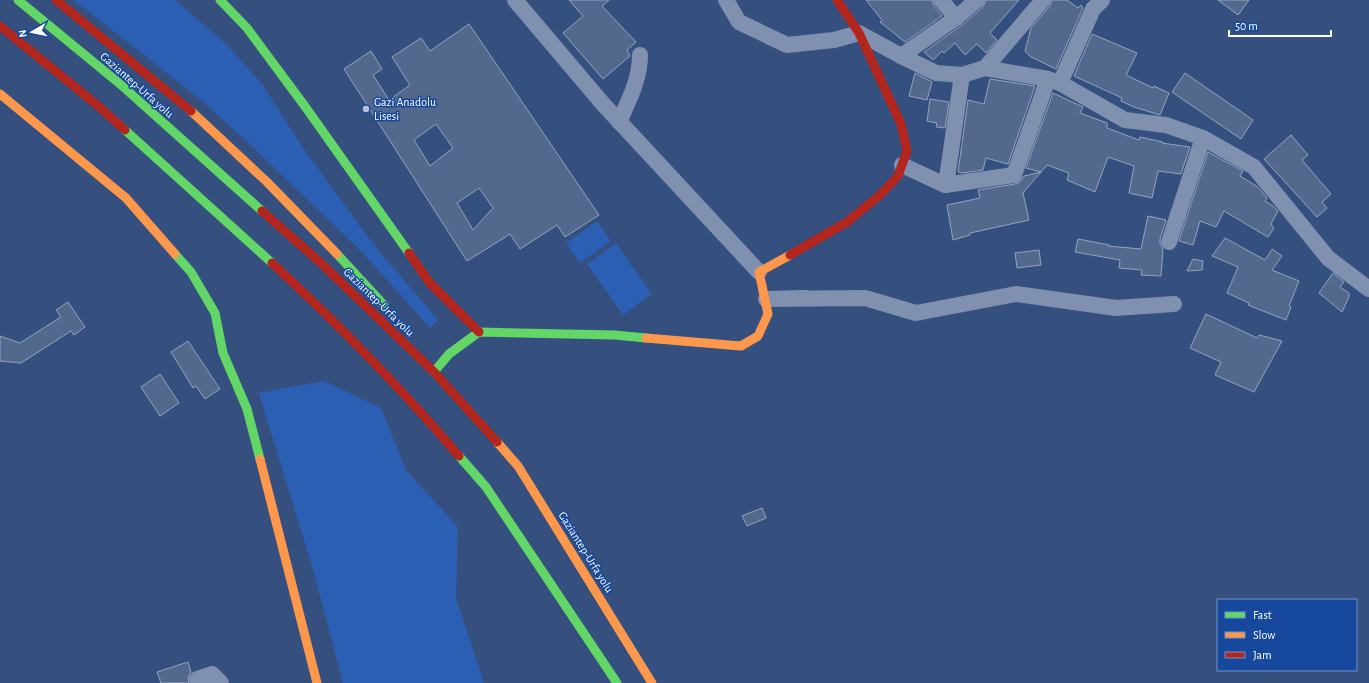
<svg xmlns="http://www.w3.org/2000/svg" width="1369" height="683" font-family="'Alegreya Sans',sans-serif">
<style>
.green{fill:#2b5fb3}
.building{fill:#52688d;stroke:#95a4bd;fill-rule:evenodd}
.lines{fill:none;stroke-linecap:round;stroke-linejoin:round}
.street{stroke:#8091b0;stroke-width:16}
.fast{stroke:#63d668;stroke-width:9}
.slow{stroke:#ff974d;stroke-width:9}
.jam{stroke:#b3261e;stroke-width:9}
.poi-dot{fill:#b8c2d2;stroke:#16489e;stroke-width:1.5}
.labels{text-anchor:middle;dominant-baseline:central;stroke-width:3;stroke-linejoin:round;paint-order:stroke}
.street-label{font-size:12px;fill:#fff;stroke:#16489e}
.poi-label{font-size:12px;fill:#fff;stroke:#16489e;text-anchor:start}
</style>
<rect width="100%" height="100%" fill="#35507f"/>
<!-- green -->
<g class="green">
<polygon points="74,0 175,0 226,44 262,84 305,151 374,245 438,320 430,328 361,251 243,138 200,99"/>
<polygon points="597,221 611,241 580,263 566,243"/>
<polygon points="616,243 652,294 623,315 587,264"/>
<polygon points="324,381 381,408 406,470 458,527 456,598 484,683 343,683 314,573 259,393"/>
</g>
<!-- building -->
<g class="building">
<polygon points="569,0 609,0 602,6 636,42 627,50 630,56 603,79 563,33 583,16"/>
<polygon points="866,0 932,0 934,6 942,16 905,42 880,22 882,20"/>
<polygon points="986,0 1019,0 990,33 997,40 986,53 977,44 965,55 955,43 944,53 942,51 933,60 924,52 962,25 983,7"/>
<polygon points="1052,0 1067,0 1078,8 1081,5 1083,8 1056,69 1031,57 1025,51 1031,28 1050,6"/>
<polygon points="1218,0 1249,0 1238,15"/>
<path d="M469 24 599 215 565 237 557 225 520 249 510 234 467 261 344 69 371 51 382 69 373 75 389 100 410 85 392 57 421 38 430 51ZM436 124 453 148 430 166 414 140ZM479 188 493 208 473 230 457 203Z"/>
<polygon points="1092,34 1137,53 1126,75 1153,88 1154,86 1169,93 1160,115 1134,107 1121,101 1122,98 1074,76"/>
<polygon points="915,73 932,82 927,100 909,96"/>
<polygon points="1185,73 1253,120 1241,139 1172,92"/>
<polygon points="990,79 1035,86 1008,164 986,158 983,170 963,173 958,172 968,100 984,104"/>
<polygon points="1053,93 1083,107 1080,113 1107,123 1107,128 1139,140 1140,137 1163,142 1162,143 1190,147 1181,174 1158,171 1152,198 1129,193 1134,166 1108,157 1095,192 1067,180 1069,173 1047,165 1041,172 1026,168"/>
<polygon points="930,99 949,102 945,128 936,127 937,123 927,121"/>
<polygon points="1291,135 1308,155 1302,160 1331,194 1322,202 1327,208 1317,217 1264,159"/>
<polygon points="1208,152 1243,171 1240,176 1258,187 1267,198 1265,201 1273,206 1278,211 1271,224 1274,228 1268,237 1224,211 1216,227 1200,221 1193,245 1179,241"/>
<polygon points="1041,172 1023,193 1029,220 970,233 970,235 953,240 947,205 980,198 978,190 1015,184 1020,182 1024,176"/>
<polygon points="1148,216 1166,220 1160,239 1160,244 1163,249 1161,276 1141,275 1142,270 1119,268 1120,260 1075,252 1078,239 1109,245 1108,246 1141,249"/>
<polygon points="1225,238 1265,260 1272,249 1282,256 1272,270 1299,281 1289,306 1291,307 1286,320 1248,305 1249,303 1227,293 1238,267 1212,256"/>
<polygon points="1039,250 1041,265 1017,268 1015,253"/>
<polygon points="1193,259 1203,261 1202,270 1187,271"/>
<polygon points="1333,273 1344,282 1340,287 1349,293 1349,297 1342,312 1319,293"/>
<polygon points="68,302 85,327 74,335 71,331 21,363 0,361 0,336 20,343 61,317 56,310"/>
<polygon points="1206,314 1257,338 1259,335 1282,341 1254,392 1215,375 1221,362 1190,348"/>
<polygon points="188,341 220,389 205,399 196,386 193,388 171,352"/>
<polygon points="160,374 179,403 160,416 141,387"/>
<polygon points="762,508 766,518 747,526 742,516"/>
<polygon points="188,662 191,672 188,677 189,683 161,683 157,672"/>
</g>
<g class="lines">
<!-- street -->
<g class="street">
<polyline points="515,0 603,104 759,272"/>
<polyline points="726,0 739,22 787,45 834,40 859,33 901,56 936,73 962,75 985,68 1048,79 1060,83 1125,120 1166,125 1203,138 1254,167 1328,258 1369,289"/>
<polyline points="941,0 956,18"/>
<polyline points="901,56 956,18 977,0"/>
<polyline points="985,68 1043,0"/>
<polyline points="1060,83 1093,9 1102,0"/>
<path d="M619 122C629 100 640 79 640 55"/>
<polyline points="902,165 945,185 1014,175 1048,79"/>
<polyline points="946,185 962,75"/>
<polyline points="1169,242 1203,138"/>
<polyline points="806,298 766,299 865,298 916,313 1016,294 1116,308 1174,304"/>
<polyline points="197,679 212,674 221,683"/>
</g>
<!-- fast -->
<g class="fast">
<polyline points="18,0 120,84 262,211"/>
<polyline points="220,0 247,28 304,105 409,253"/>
<polyline points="125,130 272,263"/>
<polyline points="175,254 191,272 215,313 223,353 247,409 260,459"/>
<polyline points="337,254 384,305"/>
<polyline points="434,372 449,354 479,332 615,335 646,338"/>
<polyline points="459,456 486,487 617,683"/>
</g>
<!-- slow -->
<g class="slow">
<polyline points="0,94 126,198 175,254"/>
<polyline points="191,111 267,182 337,254"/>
<polyline points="646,338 741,346 758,336 768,314 759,272 790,255"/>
<polyline points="497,442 518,466 652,683"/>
<polyline points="260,459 317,683"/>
</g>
<!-- jam -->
<g class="jam">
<polyline points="56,0 191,111"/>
<polyline points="0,26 97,105 125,130"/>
<polyline points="262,211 322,264 434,372 497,442"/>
<polyline points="409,253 429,282 479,332"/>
<polyline points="790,255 847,222 880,195 898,176 907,151 901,124 859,33 837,0"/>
<path d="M272 263C338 324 401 388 459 456"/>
</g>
</g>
<!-- markers -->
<circle class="poi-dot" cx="366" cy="109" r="4"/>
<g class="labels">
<!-- street labels -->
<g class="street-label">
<text transform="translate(137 85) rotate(41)">Gaziantep-Urfa yolu</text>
<text transform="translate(379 302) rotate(44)">Gaziantep-Urfa yolu</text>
<text transform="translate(586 552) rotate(58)">Gaziantep-Urfa yolu</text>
</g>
<!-- poi labels -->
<g class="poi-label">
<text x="374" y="102">Gazi Anadolu<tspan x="374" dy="14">Lisesi</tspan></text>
</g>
</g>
<!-- legend -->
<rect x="1217" y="599" width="140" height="72" fill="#16489e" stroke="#7391c5"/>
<rect x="1225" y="612" width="20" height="6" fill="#63d668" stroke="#7391c5"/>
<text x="1253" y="619" font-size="12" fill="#ffffff">Fast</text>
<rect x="1225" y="632" width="20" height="6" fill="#ff974d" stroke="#7391c5"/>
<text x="1253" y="639" font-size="12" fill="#ffffff">Slow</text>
<rect x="1225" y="652" width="20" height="6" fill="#b3261e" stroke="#7391c5"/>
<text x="1253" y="659" font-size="12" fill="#ffffff">Jam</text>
<!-- north arrow -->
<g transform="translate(32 32) rotate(261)" stroke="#16489e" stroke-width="3" paint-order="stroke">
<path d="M0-3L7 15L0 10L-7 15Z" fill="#ffffff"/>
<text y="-6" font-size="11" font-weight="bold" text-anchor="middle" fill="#ffffff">N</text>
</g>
<!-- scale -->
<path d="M1229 30v6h102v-6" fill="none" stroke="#ffffff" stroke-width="2"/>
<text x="1235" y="30" font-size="12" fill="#ffffff" stroke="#16489e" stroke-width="3" paint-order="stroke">50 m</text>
</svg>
